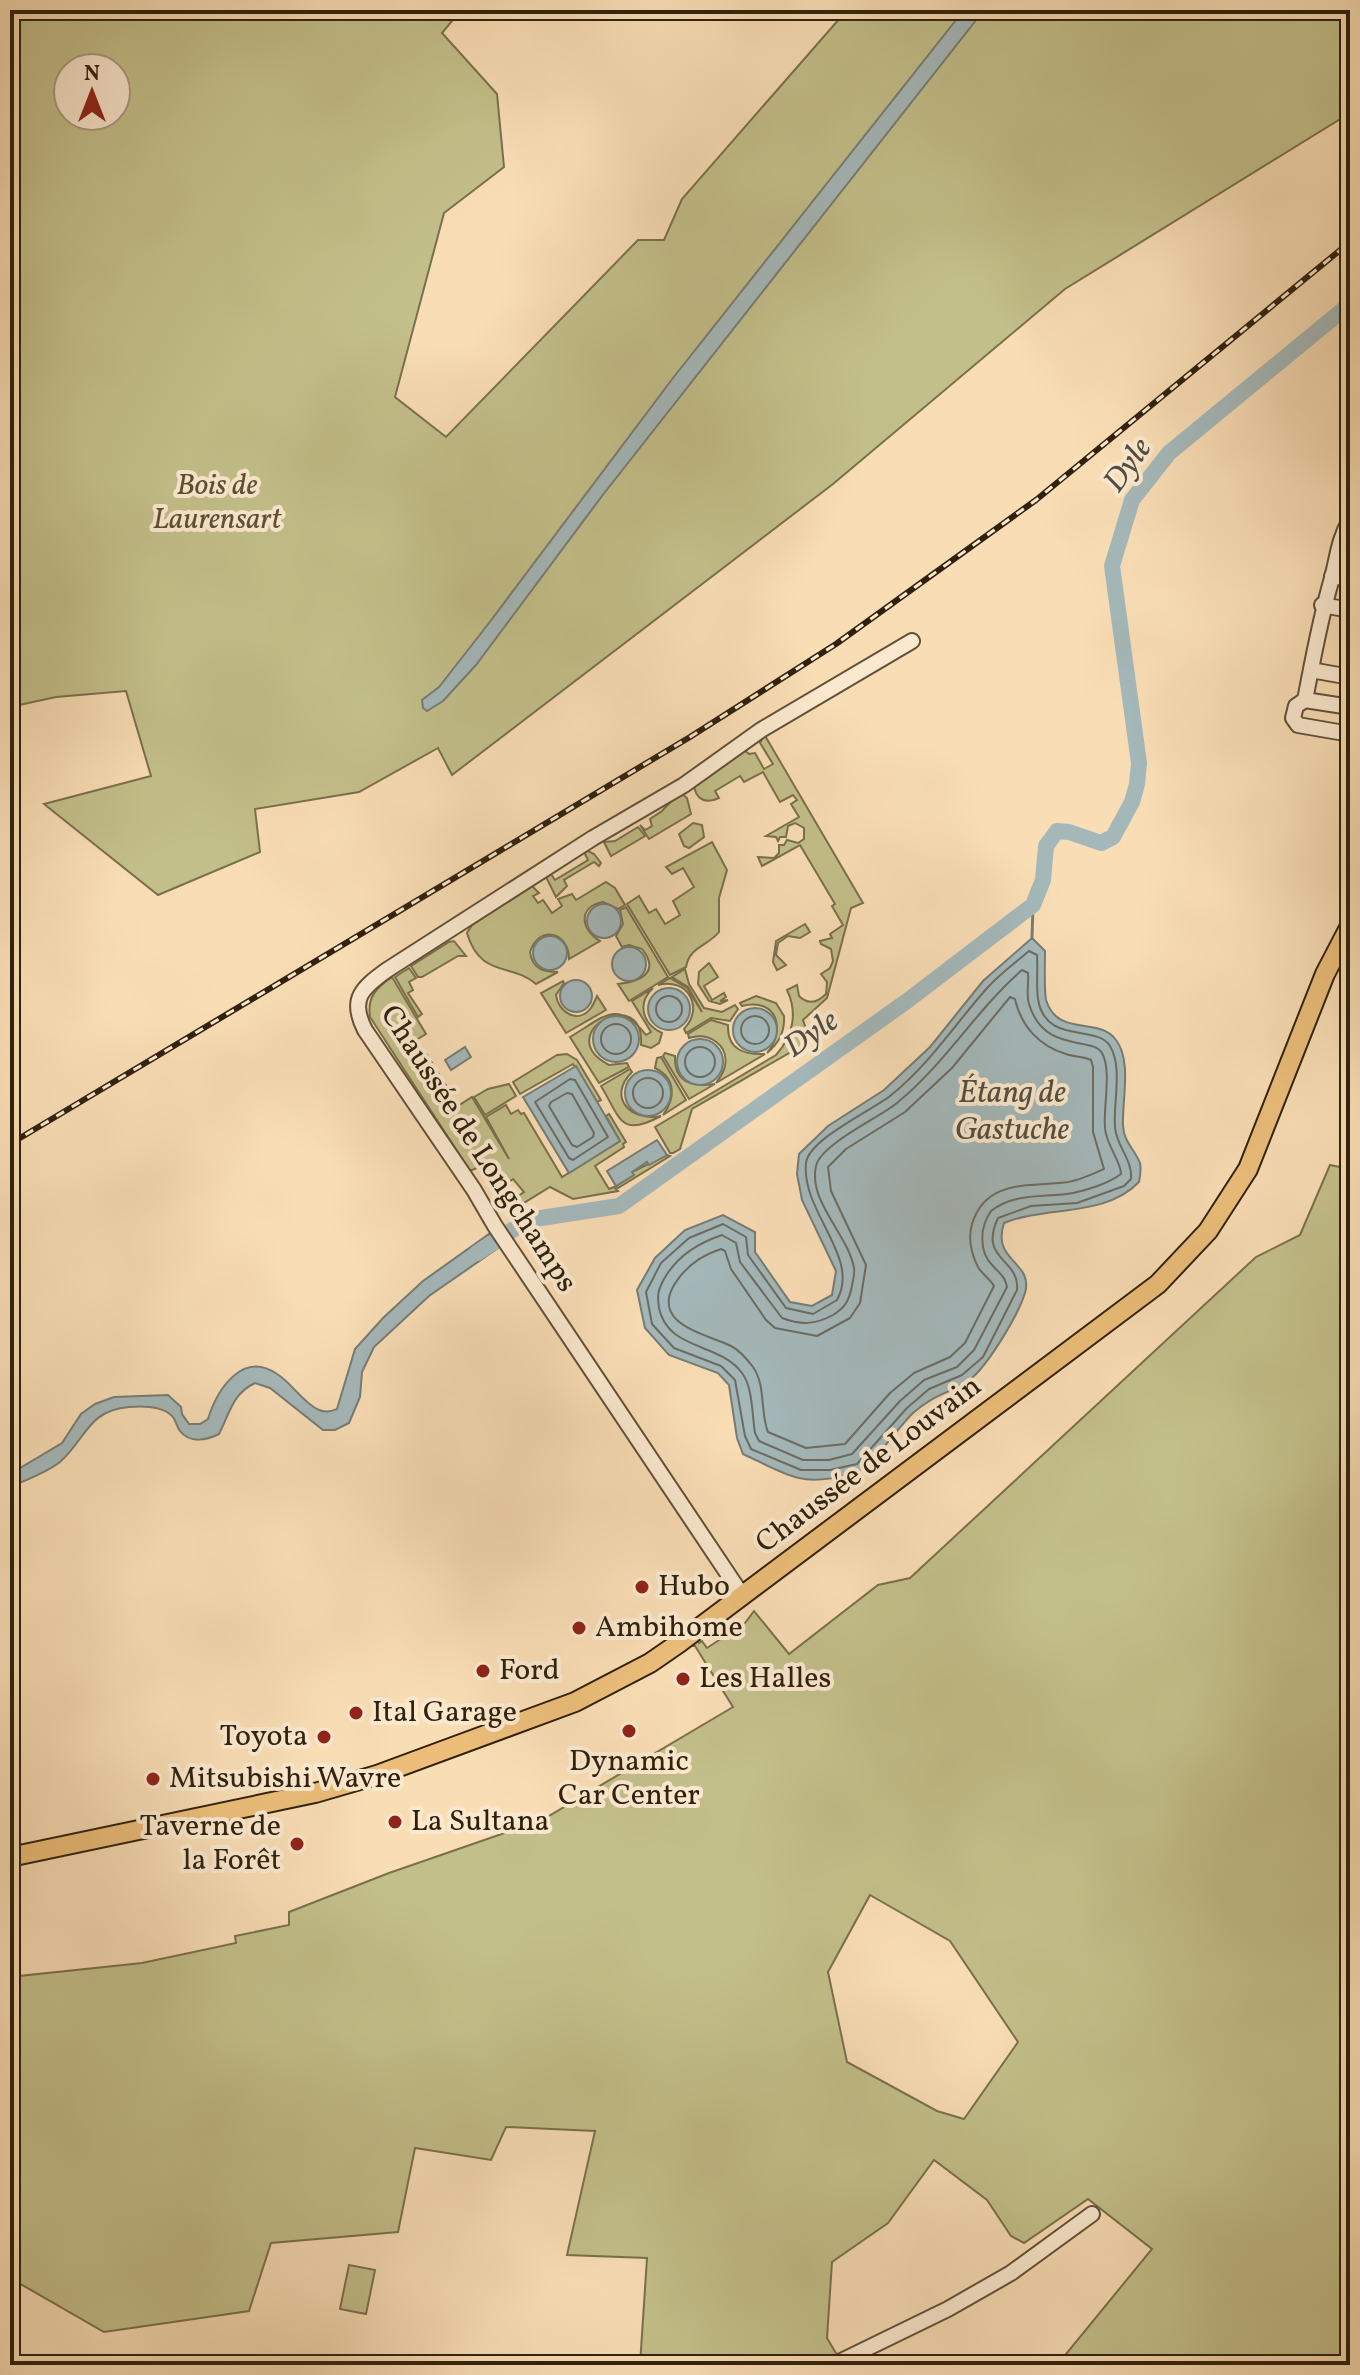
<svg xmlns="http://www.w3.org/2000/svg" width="1360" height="2375" font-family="Vollkorn,serif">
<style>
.green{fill:#c3bf8a;stroke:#7a704c;stroke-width:2;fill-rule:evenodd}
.water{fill:#a4b8ba;stroke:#767c75;stroke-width:2}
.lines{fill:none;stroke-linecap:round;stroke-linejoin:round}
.shore{stroke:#6a6c64;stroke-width:2}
.stream{stroke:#767c75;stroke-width:3}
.river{stroke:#a4b8ba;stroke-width:16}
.minor-casing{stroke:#625037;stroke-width:18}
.major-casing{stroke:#30210d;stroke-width:22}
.minor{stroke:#fbe9cf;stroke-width:14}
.major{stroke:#ecbe7a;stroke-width:18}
.rail-casing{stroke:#30210d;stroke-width:6}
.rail{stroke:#fbe9cf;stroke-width:3;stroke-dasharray:9;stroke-linecap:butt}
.poi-dot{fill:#8f2418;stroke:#fbe9cf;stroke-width:3}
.labels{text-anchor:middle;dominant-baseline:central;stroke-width:8;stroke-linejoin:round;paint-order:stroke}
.park-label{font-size:30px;font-style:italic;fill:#5c5032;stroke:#fbe9cf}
.street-label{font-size:30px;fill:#30210d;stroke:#fbe9cf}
.poi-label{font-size:30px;fill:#30210d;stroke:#fbe9cf;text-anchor:start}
.water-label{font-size:32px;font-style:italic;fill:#534e41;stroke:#fbe9cf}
</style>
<rect width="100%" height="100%" fill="#f9ddb5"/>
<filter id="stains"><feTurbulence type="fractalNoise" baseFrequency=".0025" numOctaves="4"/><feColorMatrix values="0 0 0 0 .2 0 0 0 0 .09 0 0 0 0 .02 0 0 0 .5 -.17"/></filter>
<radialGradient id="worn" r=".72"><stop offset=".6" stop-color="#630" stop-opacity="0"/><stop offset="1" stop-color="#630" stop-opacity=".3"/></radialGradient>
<!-- green -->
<g class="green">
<path d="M10 10H461L442 33 497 94 504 167 444 213 395 397 446 437 638 240H664L682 199 847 10H1341L1350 40V113L1065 289 833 484 452 775 438 748 359 792 255 809 260 852 158 895 44 804 151 776 126 691 56 697 10 707ZM68 68H116V116H68Z"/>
<path d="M764 734 863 903 851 908 827 998 803 1020 810 1041 692 1109 680 1149 673 1153H670L655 1127 776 1055C793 1036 798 1013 787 990L797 985 799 996C808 1005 817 1003 826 994L827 982 821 974 830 968 833 961 831 949 821 944 820 941 832 938 830 934 843 925 832 906 835 904 800 845 762 866 758 857 774 858 779 853V845H784L787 840 798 843 804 839V828L795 823 788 826 786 837H780L778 841 776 837 766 836 799 817 791 804 797 800 793 795 780 802 763 772 744 782 740 776 715 791 719 798C706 804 695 800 694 784L743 749 749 754 755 753 764 769 773 764 760 743Z"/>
<polygon points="680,792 687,798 691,814 649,839 640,825 645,830 652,826 650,819 662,811"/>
<polygon points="693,823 702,825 704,837 689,848 684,846 679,834"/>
<polygon points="638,827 645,836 611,856 604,842 615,841"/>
<path d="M712 842 727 870 719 898V932C708 946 689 947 686 967L670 975 627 904 639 896 649 913 656 909 665 924 680 915 673 901 694 887 683 868 672 874 666 867Z"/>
<polygon points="588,851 594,854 601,863 599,866 594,862 564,880 567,886 556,897 546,877 551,874 555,880 588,860 584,852"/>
<path d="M606 882 615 888 625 905 618 909 603 902C577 907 581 930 600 941L569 959C569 932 539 924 530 952 532 969 544 972 558 972L536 984C512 963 480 978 467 933L472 925 532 886 539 893 533 896 538 903 543 900 552 913 562 906 558 899 572 894 576 900Z"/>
<path d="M626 907 668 977 629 1001 618 984C637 982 662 974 642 949L629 945 622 947 616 936 623 924 620 910Z"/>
<polygon points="805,924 810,932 800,938 788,936 778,943 776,955 786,965 777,970 773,962 776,941"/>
<polygon points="454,941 466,956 458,956 422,977 418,977 411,966 449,942"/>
<polygon points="709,963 718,977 704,986 712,1000 724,993 726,997 720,1001 728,1000 720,1004 709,1001 698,984 699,972"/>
<polygon points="409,968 416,978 409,982 413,990 408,993 422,1014 418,1017 395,977"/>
<path d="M685 969 689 984 704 1008 722 1012 735 1005 738 1009 730 1021 711 1018 686 1033 684 1029C705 1007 687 977 658 985L670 978 687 988 702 1012 688 987 672 977Z"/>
<path d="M392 977 426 1034 413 1042 422 1053 425 1052 447 1087 439 1092 450 1111 472 1097 509 1159 486 1117 506 1105 511 1114 518 1110 521 1114 524 1113 562 1177 620 1141 606 1116 609 1114 626 1142 623 1144 624 1147 595 1166 609 1189 614 1187 618 1191 573 1199 550 1187 509 1212 499 1194 509 1189 515 1198 524 1192 513 1179 497 1191 481 1166 470 1171 370 1017C367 997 376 988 392 977Z"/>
<path d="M563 981 564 983 556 995C558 1012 578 1025 591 1008 594 1004 595 1000 597 996L606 1010 566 1033 541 993Z"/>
<path d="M653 988C637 1003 642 1024 662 1033L659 1043 651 1048 641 1045C645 982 549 1034 609 1065L627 1063 629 1067 599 1083 570 1037C604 1017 617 998 646 1035L651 1032 632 1001Z"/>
<path d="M756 996 776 1003 784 1016C785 1031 778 1044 767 1053 786 1031 778 997 742 1006L740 1003Z"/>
<path d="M711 1020 728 1025C727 1050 745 1055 765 1054L716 1083C719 1079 724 1072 725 1066 729 1044 708 1032 689 1038L688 1034Z"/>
<path d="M665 1053 675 1056C674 1084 694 1087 715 1084L689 1099 663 1056Z"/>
<polygon points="567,1054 577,1060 601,1100 597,1102 573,1064 520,1094 513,1082 557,1055"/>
<path d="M661 1057 686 1100 663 1115C675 1099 677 1079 655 1068L657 1058Z"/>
<path d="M630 1069 632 1072C606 1098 632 1122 661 1116 620 1138 621 1119 601 1086Z"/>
<polygon points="509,1084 516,1096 485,1115 474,1097 488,1089"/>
<polygon points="667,1155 670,1156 618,1188 616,1186 633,1175 632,1172"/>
<path d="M1330 1165 1350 1169V2365H1057L1152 2249 1088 2199 1024 2243 1011 2236 987 2200 934 2160 888 2223 832 2262 827 2338 843 2365H640L647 2258 567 2255 595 2131 506 2127 491 2160 415 2148 398 2232 271 2243 249 2311 104 2332 10 2278V1977L142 1963 236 1943 235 1936 289 1925V1912L389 1873 542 1820 733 1707 695 1646H689L697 1640 699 1643 702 1641 707 1648 745 1623 754 1611 789 1654 878 1585 910 1578 1256 1257 1300 1235ZM870 1895 950 1941 1018 2042 964 2119 937 2111 847 2062 828 1972Z"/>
<polygon points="349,2265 375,2270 366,2314 340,2309"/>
</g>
<!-- water -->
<g class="water">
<polygon points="964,10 984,10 602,496 476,665 443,701 427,711 423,708 422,700 439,687 489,623 673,378"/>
<circle cx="604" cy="921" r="17"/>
<circle cx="550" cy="953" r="17"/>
<path d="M1032 938 1045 951C1045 963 1044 990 1046 1000 1058 1038 1099 1016 1116 1040 1132 1061 1122 1100 1123 1125 1123 1141 1135 1150 1140 1163 1141 1168 1140 1177 1139 1182 1104 1218 1048 1205 1004 1223 991 1262 1034 1261 1025 1293 1018 1315 985 1372 965 1383 944 1395 932 1396 913 1413 899 1426 873 1465 859 1471 844 1478 815 1482 799 1478 781 1474 761 1462 743 1454L737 1438 729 1385 718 1373 669 1355 645 1328 637 1290 655 1258 685 1230 723 1215 755 1232V1252L790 1302 812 1306 832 1295 836 1271 802 1200 797 1174 799 1154 828 1126 884 1090 930 1047 983 981Z"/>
<circle cx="629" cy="964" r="17"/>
<circle cx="576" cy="996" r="16"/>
<circle cx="669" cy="1009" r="21"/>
<circle cx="755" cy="1030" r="22"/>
<circle cx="616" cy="1039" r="23"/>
<circle cx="700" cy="1062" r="23"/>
<polygon points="465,1047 471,1057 451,1070 445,1060"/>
<polygon points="576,1066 620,1141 569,1173 523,1097"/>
<circle cx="648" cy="1093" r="23"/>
<polygon points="657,1140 667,1155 649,1165 647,1162 632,1172 634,1175 616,1186 607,1171"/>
<path d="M489 1234 498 1248 429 1296 374 1347 362 1372 360 1397 349 1423 335 1430H323L270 1388 255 1383C232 1394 230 1413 219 1434 207 1440 190 1444 180 1431 176 1426 176 1419 171 1415 161 1406 142 1406 129 1407 88 1410 86 1439 60 1462 46 1473 26 1480 10 1487V1474L62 1443 81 1414 95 1404 114 1397 168 1395 181 1407 182 1414 189 1424H200L208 1419C217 1390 242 1350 277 1374 292 1383 303 1403 319 1410 326 1413 331 1411 337 1409L355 1349 383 1318 423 1281Z"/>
</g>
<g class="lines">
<!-- shore -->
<g class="shore">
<path d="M1029 951 1037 955C1038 969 1036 985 1038 999 1045 1045 1097 1024 1110 1046 1123 1068 1113 1102 1115 1127 1116 1146 1133 1160 1131 1179L1124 1186 1077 1203 1031 1206 998 1218C978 1261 1020 1258 1017 1290L983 1357 962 1375 929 1389 907 1408 857 1464 830 1470H801L751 1449 745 1436 735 1380 721 1366 674 1348 652 1324 646 1292 661 1263 689 1238 723 1224 746 1237 748 1255 786 1308 813 1314 837 1300C861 1257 801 1212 806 1163 809 1139 871 1111 890 1096 929 1065 955 1024 988 987 1000 974 1015 963 1029 951Z"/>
<path d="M1022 970 1028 973C1029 983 1026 995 1029 1004 1044 1054 1093 1036 1102 1053 1112 1071 1103 1107 1105 1128 1106 1145 1121 1161 1121 1174 1109 1183 1088 1190 1073 1193 1045 1198 1015 1192 991 1211 980 1227 978 1251 993 1266 1000 1274 1005 1276 1007 1287L974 1350 957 1367 924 1380 900 1401 852 1454 829 1460H803L759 1441 755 1433C752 1416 753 1387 742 1373 719 1342 668 1351 659 1308 657 1295 658 1290 664 1279 677 1256 698 1243 722 1235L736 1243 740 1262 782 1318C801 1325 815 1325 833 1315 846 1307 849 1300 852 1286 853 1280 855 1273 854 1268 848 1234 808 1202 816 1166 821 1144 879 1118 897 1103 945 1064 976 1010 1022 970Z"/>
<circle cx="669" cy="1009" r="13"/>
<path d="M1010 997 1015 999C1021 1026 1039 1046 1066 1054 1074 1057 1083 1056 1091 1060L1093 1067V1132L1104 1169C1093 1174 1080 1180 1068 1182 1031 1187 986 1178 972 1224 968 1238 971 1253 978 1267 982 1274 990 1279 994 1286L965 1343 950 1357 914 1373 890 1393 845 1444 806 1448 768 1432C760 1413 766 1385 753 1367 747 1359 739 1350 731 1346 707 1334 651 1325 674 1285 685 1267 702 1255 721 1249L725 1251 731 1269 766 1320 775 1328 817 1336 850 1318 860 1303 866 1265 831 1191 828 1167 846 1149 905 1112 952 1068Z"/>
<circle cx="755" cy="1030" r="14"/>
<circle cx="616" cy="1039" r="15"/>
<circle cx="700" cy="1062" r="15"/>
<circle cx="648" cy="1093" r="15"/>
<polygon points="570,1079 575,1080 608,1137 573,1160 569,1158 535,1102"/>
<polygon points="567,1093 572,1094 594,1133 593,1137 577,1147 572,1145 549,1106 551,1102"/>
</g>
<!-- stream -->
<polyline class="stream" points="1032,938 1033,905"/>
<!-- river -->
<polyline class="river" points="477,1253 528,1220 619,1206 907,1001 1033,905 1043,880 1046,846 1057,831 1069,832 1101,843 1113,837 1132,802 1137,784 1139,763 1112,566 1132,500 1169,453 1350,304"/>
<defs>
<g id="minor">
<path d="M1350 520C1338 541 1338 556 1332 578 1320 619 1313 659 1305 700L1350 707"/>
<polyline points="1332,576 1350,579"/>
<polyline points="1322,605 1350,610"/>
<polyline points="1311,670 1350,677"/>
<polyline points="1305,700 1296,706 1293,718 1298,725 1350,734"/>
<path d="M742 1595 495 1226 474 1190 365 1030C349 999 362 988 387 970L593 838 684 785 761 730 912 641"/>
<polyline points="833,2365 948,2309 1011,2273 1092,2214"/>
</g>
<polyline id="major" points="10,1857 315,1793 377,1775 575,1702 650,1663 679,1643 1158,1284 1208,1231 1248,1169 1325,974 1350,926"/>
</defs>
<!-- minor casing -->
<use href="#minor" class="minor-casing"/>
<!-- major casing -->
<use href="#major" class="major-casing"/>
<!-- minor -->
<use href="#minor" class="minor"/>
<!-- major -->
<use href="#major" class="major"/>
<defs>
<polyline id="rail" points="10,1144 690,737 836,644 1036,500 1350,242"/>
</defs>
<!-- rail casing -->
<use href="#rail" class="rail-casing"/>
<!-- rail -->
<use href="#rail" class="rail"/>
</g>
<!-- markers -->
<g class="poi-dot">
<circle cx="642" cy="1587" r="8"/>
<circle cx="579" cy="1628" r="8"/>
<circle cx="483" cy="1671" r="8"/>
<circle cx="683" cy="1679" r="8"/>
<circle cx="356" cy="1713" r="8"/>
<circle cx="629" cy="1731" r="8"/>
<circle cx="324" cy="1737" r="8"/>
<circle cx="153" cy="1779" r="8"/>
<circle cx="395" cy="1822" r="8"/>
<circle cx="297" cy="1844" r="8"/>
</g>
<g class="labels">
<!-- park labels -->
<g class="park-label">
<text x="217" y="486">Bois de<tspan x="217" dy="34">Laurensart</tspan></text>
</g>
<!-- street labels -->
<g class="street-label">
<text transform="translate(478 1149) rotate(57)">Chaussée de Longchamps</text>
<text transform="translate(869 1465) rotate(-37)">Chaussée de Louvain</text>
</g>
<!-- poi labels -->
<g class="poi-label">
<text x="658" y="1587">Hubo</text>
<text x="595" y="1628">Ambihome</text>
<text x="499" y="1671">Ford</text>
<text x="699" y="1679">Les Halles</text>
<text x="372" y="1713">Ital Garage</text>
<text x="308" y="1737" text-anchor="end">Toyota</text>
<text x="629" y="1762" text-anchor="middle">Dynamic<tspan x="629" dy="34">Car Center</tspan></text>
<text x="169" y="1779">Mitsubishi Wavre</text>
<text x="411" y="1822">La Sultana</text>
<text x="281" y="1827" text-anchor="end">Taverne de<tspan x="281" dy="34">la Forêt</tspan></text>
</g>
<!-- water labels -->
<g class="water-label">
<text transform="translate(1129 466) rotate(-54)">Dyle</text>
<text transform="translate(812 1035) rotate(-35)">Dyle</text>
<text x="1012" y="1094">Étang de<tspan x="1012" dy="37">Gastuche</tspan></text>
</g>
</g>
<!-- margin -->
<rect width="1360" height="2375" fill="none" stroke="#f9ddb5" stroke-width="40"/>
<rect x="12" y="12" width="1336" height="2351" fill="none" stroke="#30210d" stroke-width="4"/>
<rect x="20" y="20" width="1320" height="2335" fill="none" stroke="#30210d" stroke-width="2"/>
<!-- north arrow -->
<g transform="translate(92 92)"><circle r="38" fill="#fbe9cf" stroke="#aa9981" stroke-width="2"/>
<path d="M0-6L14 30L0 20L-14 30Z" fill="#8f2418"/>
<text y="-12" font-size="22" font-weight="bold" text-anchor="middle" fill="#30210d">N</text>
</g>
<rect width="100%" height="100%" filter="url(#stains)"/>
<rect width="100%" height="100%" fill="url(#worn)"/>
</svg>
